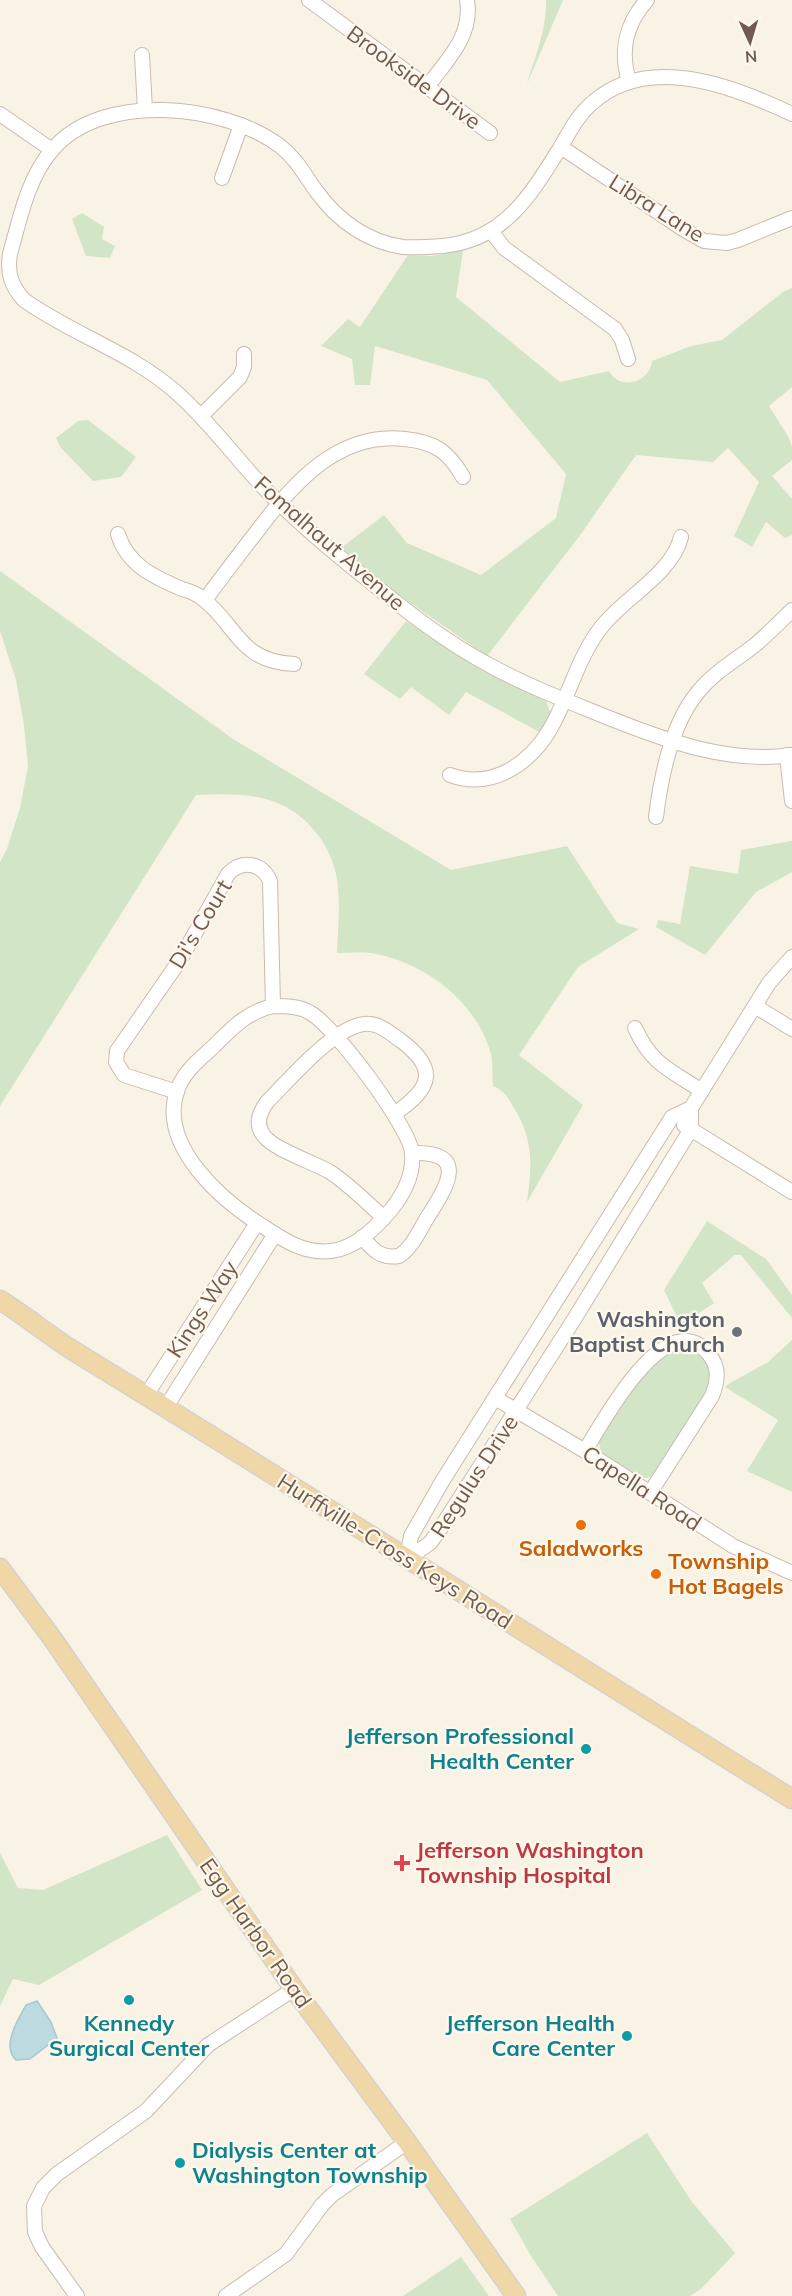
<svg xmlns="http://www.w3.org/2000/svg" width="792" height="2296" font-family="Mulish,sans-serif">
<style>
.green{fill:#d2e5c7}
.water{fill:#bddae0;stroke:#a5c9d1;stroke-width:1.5}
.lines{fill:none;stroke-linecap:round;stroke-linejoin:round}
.minor-casing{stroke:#cabbae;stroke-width:16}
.major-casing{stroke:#d7d1cd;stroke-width:21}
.minor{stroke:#fff;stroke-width:14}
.major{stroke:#f0d7a7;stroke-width:18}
.worship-dot{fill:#6b7280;stroke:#fdf7ec;stroke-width:2}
.food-dot{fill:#e8710a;stroke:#fdf7ec;stroke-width:2}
.culture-dot{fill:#0f9aa8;stroke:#fdf7ec;stroke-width:2}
.health-dot{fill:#e0444e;stroke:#fdf7ec;stroke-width:2}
.labels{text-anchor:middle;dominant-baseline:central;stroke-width:4.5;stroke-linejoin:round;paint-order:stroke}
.street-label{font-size:22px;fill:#705b4e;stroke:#fdf7ec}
.worship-label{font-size:22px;font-weight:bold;fill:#5b616d;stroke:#fdf7ec;text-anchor:end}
.food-label{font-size:22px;font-weight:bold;fill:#c56008;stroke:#fdf7ec}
.culture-label{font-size:22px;font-weight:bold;fill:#0d838f;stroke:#fdf7ec;text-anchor:end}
.health-label{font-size:22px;font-weight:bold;fill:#be3a42;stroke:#fdf7ec;text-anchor:start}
</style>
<rect width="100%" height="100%" fill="#f9f3e6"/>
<!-- green -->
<g class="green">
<path d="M546 0H563L527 84C535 57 547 28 546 0Z"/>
<polygon points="82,213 104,227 102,239 115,246 110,258 86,256 72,219"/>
<path d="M463 251 456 297 560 382 609 371C619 391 650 383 652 361L691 346 722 340 783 292 792 288V387L769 406 789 438 792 447V460L772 476 792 499V535L785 538 766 522 752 547 734 536 759 482 728 448 713 462 636 455 581 534 487 656 386 586 341 548 384 515 407 543 481 575 556 518 566 474 487 380 375 346 370 385H355L352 359 321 346 348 319 360 327 408 255 431 256Z"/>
<polygon points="88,420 136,457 121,477 93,481 61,448 56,438 78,421"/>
<path d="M0 571 233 739 451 870 567 846 617 923 639 929 578 967 519 1055 583 1105 527 1202C532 1167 534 1140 514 1108 508 1098 504 1090 493 1086 492 1076 493 1064 491 1054 476 1000 423 961 370 953 359 952 348 953 337 953 338 932 340 909 338 888 337 869 329 849 317 834 286 793 244 793 196 795L0 1106V862L7 849 20 808 28 766 24 725 16 680 0 631Z"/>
<polygon points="406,621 485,672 546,701 551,714 541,733 466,692 449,715 411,687 400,699 364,674"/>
<polygon points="792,841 792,872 756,892 705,955 656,927 658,920 680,924 690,866 738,874 741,850"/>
<polygon points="707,1221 766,1259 792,1295 792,1318 741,1255 735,1255 702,1283 714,1303 681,1325 664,1290"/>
<polygon points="792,1340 792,1492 747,1471 778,1420 725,1387 730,1383 768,1362"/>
<path d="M683 1349C704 1351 712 1365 710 1385L655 1474C640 1488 614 1462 601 1454L599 1443C612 1414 650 1356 683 1349Z"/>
<polygon points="167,1835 202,1890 39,1985 13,1979 0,2006 0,1853 18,1888 43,1890"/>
<polygon points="647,2133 692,2202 735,2253 701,2289 690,2296 558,2296 531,2256 510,2219"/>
<polygon points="461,2257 489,2296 403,2296"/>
</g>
<!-- water -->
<path class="water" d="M37 2001 51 2022 57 2038 30 2059 16 2060C1 2046 18 2020 26 2005Z"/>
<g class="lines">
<defs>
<g id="minor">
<polyline points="309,0 490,133"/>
<polyline points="142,55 145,110"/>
<path d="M629 82C620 51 625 25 647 0"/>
<path d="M427 87C447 60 473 36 467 0"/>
<polyline points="0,114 52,150"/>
<path d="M792 114C733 86 647 52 591 104 577 116 569 133 560 148 530 196 504 240 443 246 430 247 416 248 403 247 368 242 338 221 317 192 305 176 297 159 280 146 224 104 103 91 53 149 28 177 20 218 10 254 7 273 11 286 24 300 73 335 131 352 177 393 210 422 236 459 267 491 298 523 333 552 367 579 406 611 447 643 491 666 529 687 570 702 609 718 667 741 729 764 792 755"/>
<polyline points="561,147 683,229 704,241 727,243 738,240 792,218"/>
<polyline points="222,178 241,125"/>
<polyline points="491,231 504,248 615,329 622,340 628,359"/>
<polyline points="201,416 240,377 244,367 244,354"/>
<path d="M118 534C127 565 154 577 182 589 190 591 197 594 203 599 238 626 238 661 294 664"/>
<path d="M205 600C221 578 238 556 255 534 292 485 337 431 405 439 435 442 449 452 463 477"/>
<polyline points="787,755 792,801"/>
<path d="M450 775C491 790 528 765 549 731 570 696 577 657 603 625 626 597 673 572 681 537"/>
<path d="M656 817C661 776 672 723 698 692 714 672 736 660 755 645 768 634 780 622 792 610"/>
<path d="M273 1006C285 1006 298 1006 309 1012 333 1024 410 1127 412 1153 414 1175 404 1194 390 1211 374 1229 356 1248 331 1251 305 1254 285 1241 264 1227 224 1202 158 1147 177 1091 183 1072 200 1059 214 1046 232 1028 247 1012 273 1006Z"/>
<polyline points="755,1006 792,1029"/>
<path d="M635 1028C651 1064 670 1070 702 1091"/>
<path d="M177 1092 124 1075 116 1062 117 1051 180 960 228 874C242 859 262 863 270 881L273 1006"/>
<polyline points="684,1125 792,1192"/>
<path d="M384 1218C366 1202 350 1185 330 1172 313 1162 275 1150 264 1136 255 1125 259 1113 267 1102 289 1080 329 1033 359 1025 376 1020 387 1031 400 1040 439 1069 432 1088 394 1114"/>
<path d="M362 1237C373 1250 381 1259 399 1256 412 1248 419 1231 427 1218 446 1188 471 1151 412 1153"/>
<polyline points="147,1394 257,1223"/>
<polyline points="495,1398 585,1451 733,1546 792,1573"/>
<polyline points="166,1407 275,1234"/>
<path d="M585 1451C602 1423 666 1303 708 1353 720 1367 718 1381 712 1396L650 1493"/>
<polyline points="407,1559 411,1536 443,1480 672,1117 691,1108 769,983 792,957"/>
<polyline points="407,1559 430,1543 440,1529 573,1321 691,1129 691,1108"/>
<polyline points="77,2296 42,2247 35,2232 34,2206 43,2188 57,2174 146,2111 208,2045 294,1989"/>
<polyline points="226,2296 286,2254 322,2205 332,2195 407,2142"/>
</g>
<g id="major">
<path d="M0 1300C27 1317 51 1337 77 1353 317 1500 553 1651 792 1799"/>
<polyline points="0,1568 52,1638 294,1989 407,2142 516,2296"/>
</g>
</defs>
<!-- minor casing -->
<use href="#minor" class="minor-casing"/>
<!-- major casing -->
<use href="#major" class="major-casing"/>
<!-- minor -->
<use href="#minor" class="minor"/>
<!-- major -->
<use href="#major" class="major"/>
</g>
<!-- markers -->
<circle class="worship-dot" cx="737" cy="1332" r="6"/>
<g class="food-dot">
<circle cx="581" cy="1525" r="6"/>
<circle cx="656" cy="1574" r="6"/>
</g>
<g class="culture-dot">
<circle cx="586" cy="1749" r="6"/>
<circle cx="129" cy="2000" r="6"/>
<circle cx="627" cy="2036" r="6"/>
<circle cx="180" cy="2163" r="6"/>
</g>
<path class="health-dot" d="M399 1854h6v6h6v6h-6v6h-6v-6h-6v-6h6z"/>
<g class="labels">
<!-- street labels -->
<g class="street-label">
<text transform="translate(414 77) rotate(36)">Brookside Drive</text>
<text transform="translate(657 208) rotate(32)">Libra Lane</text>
<text transform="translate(330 543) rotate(41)">Fomalhaut Avenue</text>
<text transform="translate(200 924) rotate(-59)">Di's Court</text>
<text transform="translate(202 1309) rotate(-57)">Kings Way</text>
<text transform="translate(474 1476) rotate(-57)">Regulus Drive</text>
<text transform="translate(642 1488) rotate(33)">Capella Road</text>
<text transform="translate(395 1551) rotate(32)">Hurffville-Cross Keys Road</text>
<text transform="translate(256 1933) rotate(55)">Egg Harbor Road</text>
</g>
<!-- worship labels -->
<g class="worship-label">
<text x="725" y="1319">Washington<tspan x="725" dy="25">Baptist Church</tspan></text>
</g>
<!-- food labels -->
<g class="food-label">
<text x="581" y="1548">Saladworks</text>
<text x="668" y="1561" text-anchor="start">Township<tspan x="668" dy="25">Hot Bagels</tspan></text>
</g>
<!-- culture labels -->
<g class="culture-label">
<text x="574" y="1736">Jefferson Professional<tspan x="574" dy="25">Health Center</tspan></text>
<text x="129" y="2023" text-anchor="middle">Kennedy<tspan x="129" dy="25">Surgical Center</tspan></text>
<text x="615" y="2023">Jefferson Health<tspan x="615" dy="25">Care Center</tspan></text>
<text x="192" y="2150" text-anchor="start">Dialysis Center at<tspan x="192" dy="25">Washington Township</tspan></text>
</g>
<!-- health labels -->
<g class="health-label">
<text x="416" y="1850">Jefferson Washington<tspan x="416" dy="25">Township Hospital</tspan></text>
</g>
</g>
<!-- north arrow -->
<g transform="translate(750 42) rotate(176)" stroke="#fdf7ec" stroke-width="4.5" paint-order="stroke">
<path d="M0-4.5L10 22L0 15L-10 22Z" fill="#705b4e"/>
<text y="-9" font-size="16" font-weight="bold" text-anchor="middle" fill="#705b4e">N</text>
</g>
</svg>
